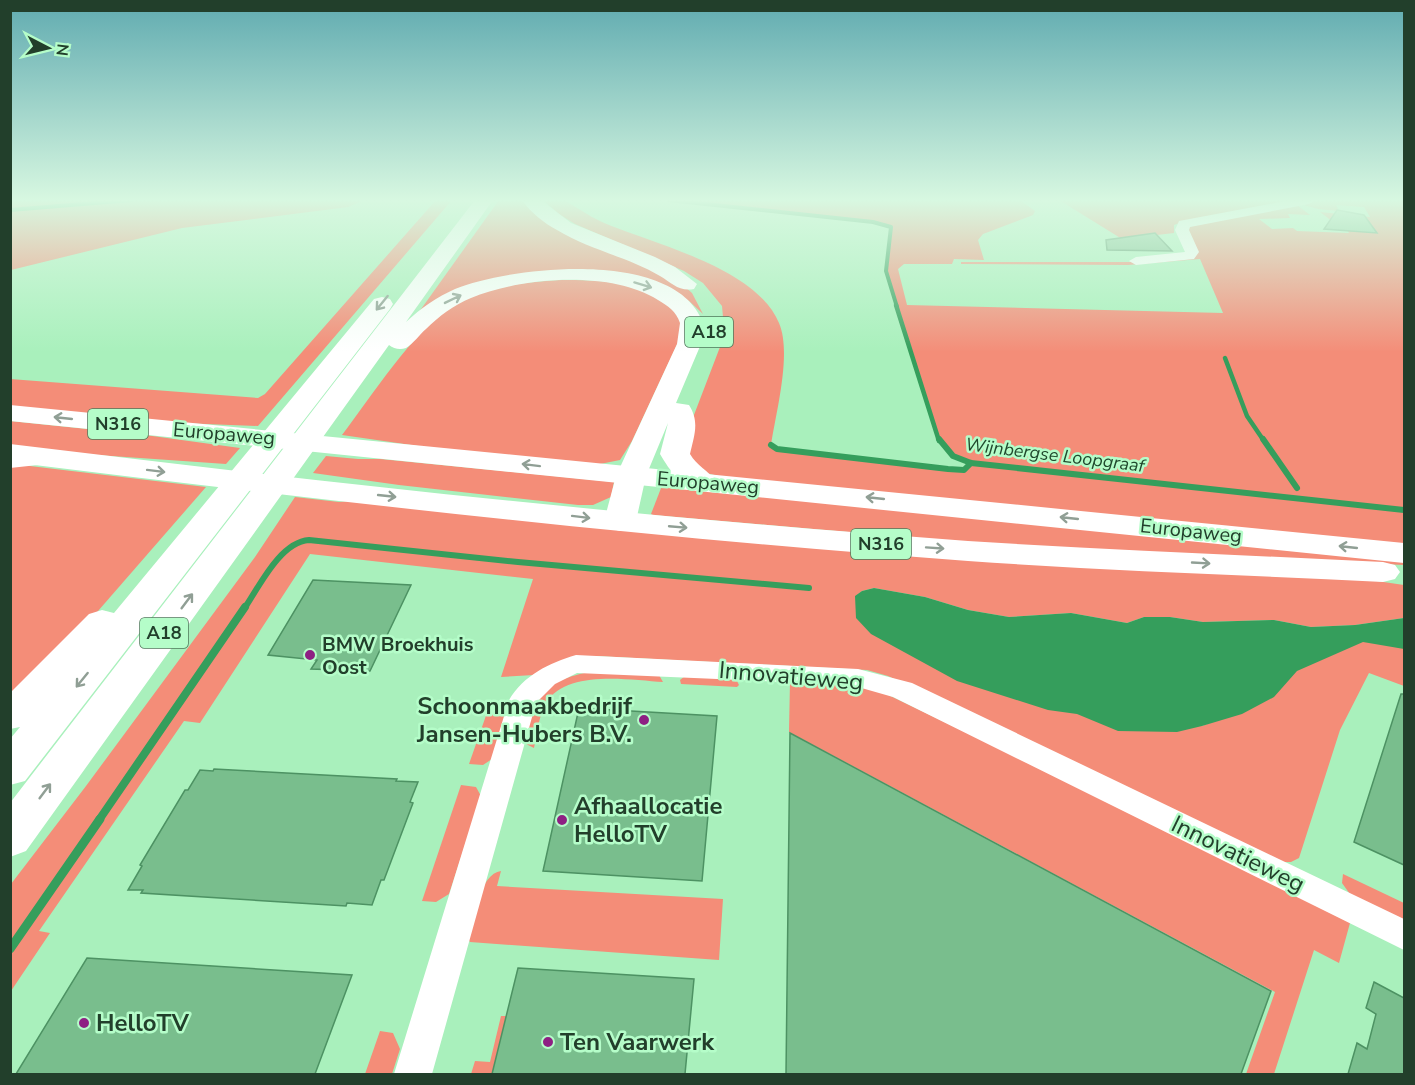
<svg xmlns="http://www.w3.org/2000/svg" width="1415" height="1085" font-family="'Nunito Sans',sans-serif">
<style>
.green{fill:#f48d78}
.water{fill:#359e5c}
.lines{fill:none;stroke-linecap:round;stroke-linejoin:round}
.stream-far4{stroke:#359e5c;stroke-width:4}
.stream-far3{stroke:#359e5c;stroke-width:4.5}
.stream-far2{stroke:#359e5c;stroke-width:6}
.stream-far1{stroke:#359e5c;stroke-width:8}
.stream{stroke:#359e5c;stroke-width:9}
.building{fill:#79be8d;stroke:#4d9263;stroke-width:1.5}
.minor{fill:#fff;fill-rule:evenodd}
.primary{fill:#fff;fill-rule:evenodd}
.motorway{fill:#fff;fill-rule:evenodd}
.oneway{stroke:#909f95}
.poi-dot{fill:#8e2083;stroke:#b5fdc9;stroke-width:2}
.labels{text-anchor:middle;dominant-baseline:central;stroke-width:5;stroke-linejoin:round;paint-order:stroke}
.shield{fill:#b5fdc9;stroke:#4e785a;stroke-width:1.5}
.shield-label{font-size:18px;font-weight:bold;fill:#223f2b}
.far-water-label{font-size:18px;font-style:italic;fill:#214a2e;stroke:#b5fdc9}
.street-label{font-size:20px;fill:#223f2b;stroke:#b5fdc9}
.poi-label{font-size:20px;font-weight:bold;fill:#223f2b;stroke:#b5fdc9;text-anchor:start}
.near-street-label{font-size:24px;fill:#223f2b;stroke:#b5fdc9}
.near-poi-label{font-size:24px;font-weight:bold;fill:#223f2b;stroke:#b5fdc9;text-anchor:start}
</style>
<rect width="100%" height="100%" fill="#a9f0bc"/>
<!-- green -->
<g class="green">
<polygon points="10,200 364,200 348,207 182,228 11,270"/>
<polygon points="436,200 452,200 258,426 155,422 11,408 10,379 258,398 265,394"/>
<polygon points="499,200 527,200 683,285 692,293 703,314 689,301 672,291 644,281 522,276 414,319"/>
<path d="M543 200C549 200 560 198 565 201 580 209 593 219 609 225 658 245 757 269 779 323 792 353 776 412 771 445L777 449 964 470 970 463 948 454 935 432 886 271 891 227 873 222 668 200H1020L1035 211 1033 215 983 234 978 240 984 260 954 259 952 264H904L898 269 907 305 1223 313 1200 259 1128 265 961 264V262H1152L1187 258 1183 228 1297 205 1310 215 1288 214 1290 218 1259 219 1272 229 1293 228 1297 231 1349 233 1344 225 1332 221 1320 212 1370 217 1364 207 1336 205 1339 211 1318 209 1304 205 1303 202 1315 200H1404V545L727 478 706 473 690 465 684 441 720 347 724 328 722 306 703 283 684 271 575 224 559 214Z"/>
<polygon points="1059,200 1304,200 1185,221 1174,225 1174,233 1122,239"/>
<path d="M562 280C595 280 636 281 663 300 671 305 677 315 682 321L681 336 632 441 620 460 595 465 474 454 342 435C372 396 412 332 452 306 484 286 526 282 562 280Z"/>
<polygon points="10,421 145,435 240,448 226,464 11,449"/>
<polygon points="326,456 358,459 380,459 614,482 611,497 593,505 578,505 399,485 313,473"/>
<polygon points="13,464 206,487 78,634 11,696 11,466"/>
<polygon points="663,483 1404,559 1404,565 1045,549 653,515 651,514"/>
<polygon points="295,497 339,502 362,500 1356,578 1404,585 1404,618 1355,625 1311,627 1274,620 1203,622 1170,617 1144,617 1127,623 1071,613 1009,617 968,610 925,597 874,588 862,591 856,596 1202,726 1207,724 1242,635 1404,643 1404,686 1369,673 1340,730 1299,858 1291,862 1281,862 888,676 867,670 596,656 577,657 534,675 501,677 533,579 310,554 200,723 184,721 39,931 50,933 11,991 11,884 86,786 255,557"/>
<path d="M589 672 659 675 663 682C630 680 566 669 546 703 539 715 537 734 534 748L524 743C537 696 537 683 589 672Z"/>
<polygon points="685,676 736,679 739,685 737,687 681,684 680,680"/>
<polygon points="790,681 845,684 878,690 1345,915 1350,923 1339,963 1314,950 1274,1074 1246,1074 1275,992 789,732"/>
<polygon points="489,707 506,715 492,759 483,765 469,764"/>
<polygon points="461,785 476,787 481,796 449,894 436,902 422,901"/>
<path d="M501 871 497 886 723 899 719 960 470 942 467 937C473 920 480 873 501 871Z"/>
<polygon points="1343,874 1404,903 1404,923 1352,897 1342,883"/>
<polygon points="501,1016 508,1016 494,1074 471,1074 475,1061 490,1062"/>
<polygon points="380,1031 393,1033 400,1049 392,1074 365,1074"/>
</g>
<!-- water -->
<polygon class="water" points="874,588 925,597 968,610 1009,617 1071,613 1127,623 1144,617 1170,617 1203,622 1274,620 1311,627 1355,625 1404,618 1404,649 1363,642 1297,671 1274,697 1242,714 1202,726 1177,732 1118,731 1077,714 1048,710 957,681 871,634 856,618 855,596 862,591"/>
<g class="lines">
<!-- stream-far4 -->
<g class="stream-far4">
<polyline points="668,200 873,222 891,227 886,271 897,307"/>
<polyline points="10,210 131,200"/>
</g>
<!-- stream-far3 -->
<g class="stream-far3">
<polyline points="896,305 939,441"/>
<polyline points="1225,358 1247,416 1264,441"/>
</g>
<!-- stream-far2 -->
<g class="stream-far2">
<polyline points="939,439 953,456 971,463 1404,510"/>
<polyline points="1263,439 1297,488"/>
<polyline points="771,445 777,449 948,469 964,470 971,463"/>
<path d="M244 609C259 587 280 542 309 540L518 562 809 588"/>
</g>
<!-- stream-far1 -->
<polyline class="stream-far1" points="99,820 245,607"/>
<!-- stream -->
<polyline class="stream" points="10,949 100,819"/>
</g>
<!-- building -->
<g class="building">
<polygon points="1337,210 1364,215 1377,233 1324,229"/>
<polygon points="1155,233 1172,251 1107,250 1106,240"/>
<polygon points="313,580 411,585 370,671 311,669 317,660 268,655"/>
<polygon points="1401,694 1404,694 1404,865 1354,842"/>
<polygon points="579,708 717,716 702,881 543,871"/>
<polygon points="790,733 1271,991 1241,1074 786,1074"/>
<polygon points="214,769 397,779 396,781 418,782 410,802 413,803 384,880 381,880 372,905 347,903 346,906 141,893 143,890 128,890 142,866 140,865 185,790 188,790 200,770 213,771"/>
<polygon points="87,958 352,975 315,1074 16,1074"/>
<polygon points="518,968 694,979 685,1074 492,1074"/>
<polygon points="1374,982 1404,998 1404,1074 1348,1074 1357,1043 1367,1049 1376,1014 1366,1008"/>
</g>
<g class="lines">
<!-- minor -->
<g class="minor">
<polygon points="1291,200 1315,200 1309,204 1190,227 1189,230 1199,252 1194,259 1136,265 1129,261 1136,257 1185,252 1175,230 1179,221"/>
<path d="M576 655 858 669 912 683 1404 919V950L893 697 858 687 809 683 577 673 555 684 536 703 432 1074H394L509 700C524 675 549 663 576 655Z"/>
</g>
<!-- primary -->
<g class="primary">
<polygon points="10,405 1404,543 1404,563 10,421"/>
<path d="M10 444C329 483 648 518 968 541 1106 550 1245 555 1383 562L1395 565 1400 572 1395 579 1383 582C1245 575 1106 571 968 561 648 538 329 501 10 462Z"/>
</g>
<!-- motorway -->
<g class="motorway">
<path d="M475 200H493L406 322C421 308 437 297 455 289 513 266 676 248 703 323L701 344 676 403 689 405C700 422 694 436 690 454 697 466 708 470 715 481L711 487C685 494 672 474 660 454L668 423 646 476 636 521 631 528 620 531 609 528 604 521 616 476 677 344 680 323C676 311 668 306 658 300 610 270 522 277 471 298 454 305 439 316 426 329 420 334 413 344 406 348 400 350 394 349 389 345L26 851 10 857V803Z"/>
<path d="M522 200H541L571 223 655 257 675 267 697 284 694 289C679 292 672 283 660 276 628 257 590 250 557 230 544 223 531 213 522 200Z"/>
<polygon points="382,297 390,299 393,304 390,309 25,781 10,785 10,739 20,727 10,729 10,693 89,614 102,610 114,613 374,299"/>
<polygon points="37,449 47,452 52,458 47,464 10,468 10,450"/>
</g>
</g>
<!-- one-way arrows -->
<defs><path id="oneway-shaft" d="M-6 0H5M1.5-3L5.5 0L1.5 3" fill="none" stroke-width="1.6" stroke-linecap="round" stroke-linejoin="round" transform="scale(1.5)"/></defs>
<g class="oneway">
<use href="#oneway-shaft" transform="translate(643 285) rotate(17)"/>
<use href="#oneway-shaft" transform="translate(453 299) rotate(-26)"/>
<use href="#oneway-shaft" transform="translate(382 303) rotate(129)"/>
<use href="#oneway-shaft" transform="translate(63 418) rotate(-174)"/>
<use href="#oneway-shaft" transform="translate(531 465) rotate(-173)"/>
<use href="#oneway-shaft" transform="translate(156 471) rotate(7)"/>
<use href="#oneway-shaft" transform="translate(387 496) rotate(6)"/>
<use href="#oneway-shaft" transform="translate(875 498) rotate(-174)"/>
<use href="#oneway-shaft" transform="translate(581 517) rotate(7)"/>
<use href="#oneway-shaft" transform="translate(1069 518) rotate(-174)"/>
<use href="#oneway-shaft" transform="translate(678 527) rotate(5)"/>
<use href="#oneway-shaft" transform="translate(1348 547) rotate(-174)"/>
<use href="#oneway-shaft" transform="translate(935 548) rotate(4)"/>
<use href="#oneway-shaft" transform="translate(1201 563) rotate(3)"/>
<use href="#oneway-shaft" transform="translate(187 601) rotate(-53)"/>
<use href="#oneway-shaft" transform="translate(82 680) rotate(129)"/>
<use href="#oneway-shaft" transform="translate(45 791) rotate(-53)"/>
</g>
<!-- sky -->
<linearGradient id="sky" x2="0" y2="1"><stop stop-color="#60abb0"/><stop offset="0.57" stop-color="#d8f8e1"/><stop offset="1" stop-color="#d8f8e1" stop-opacity="0"/></linearGradient>
<rect width="1415" height="352" fill="url(#sky)"/>
<!-- markers -->
<g class="poi-dot">
<circle cx="310" cy="655" r="6"/>
<circle cx="644" cy="720" r="6"/>
<circle cx="562" cy="820" r="6"/>
<circle cx="84" cy="1023" r="6"/>
<circle cx="548" cy="1042" r="6"/>
</g>
<g class="labels">
<!-- shield labels -->
<g class="shield">
<rect x="685" y="317" width="48" height="30" rx="4.5"/>
<rect x="88" y="409" width="60" height="30" rx="4.5"/>
<rect x="851" y="529" width="60" height="30" rx="4.5"/>
<rect x="140" y="618" width="48" height="30" rx="4.5"/>
</g>
<g class="shield-label">
<text x="709" y="332">A18</text>
<text x="118" y="424">N316</text>
<text x="881" y="544">N316</text>
<text x="164" y="633">A18</text>
</g>
<!-- far-water labels -->
<g class="far-water-label">
<text transform="translate(1055 455) rotate(7)">Wijnbergse Loopgraaf</text>
</g>
<!-- street labels -->
<g class="street-label">
<text transform="translate(224 434) rotate(5)">Europaweg</text>
<text transform="translate(708 483) rotate(5)">Europaweg</text>
<text transform="translate(1191 531) rotate(6)">Europaweg</text>
</g>
<!-- poi labels -->
<g class="poi-label">
<text x="322" y="644">BMW Broekhuis<tspan x="322" dy="23">Oost</tspan></text>
</g>
<!-- near-street labels -->
<g class="near-street-label">
<text transform="translate(791 676) rotate(5)">Innovatieweg</text>
<text transform="translate(1238 854) rotate(26)">Innovatieweg</text>
</g>
<!-- near-poi labels -->
<g class="near-poi-label">
<text x="632" y="706" text-anchor="end">Schoonmaakbedrijf<tspan x="632" dy="28">Jansen-Hubers B.V.</tspan></text>
<text x="574" y="806">Afhaallocatie<tspan x="574" dy="28">HelloTV</tspan></text>
<text x="96" y="1023">HelloTV</text>
<text x="560" y="1042">Ten Vaarwerk</text>
</g>
</g>
<!-- border -->
<rect width="1415" height="1085" fill="none" stroke="#223f2b" stroke-width="24"/>
<!-- north arrow -->
<g transform="translate(48 48) rotate(97)" stroke="#b5fdc9" stroke-width="4.5" paint-order="stroke">
<path d="M0-4.5L10 22L0 15L-10 22Z" fill="#223f2b"/>
<text y="-9" font-size="16" font-weight="bold" text-anchor="middle" fill="#223f2b">N</text>
</g>
</svg>
